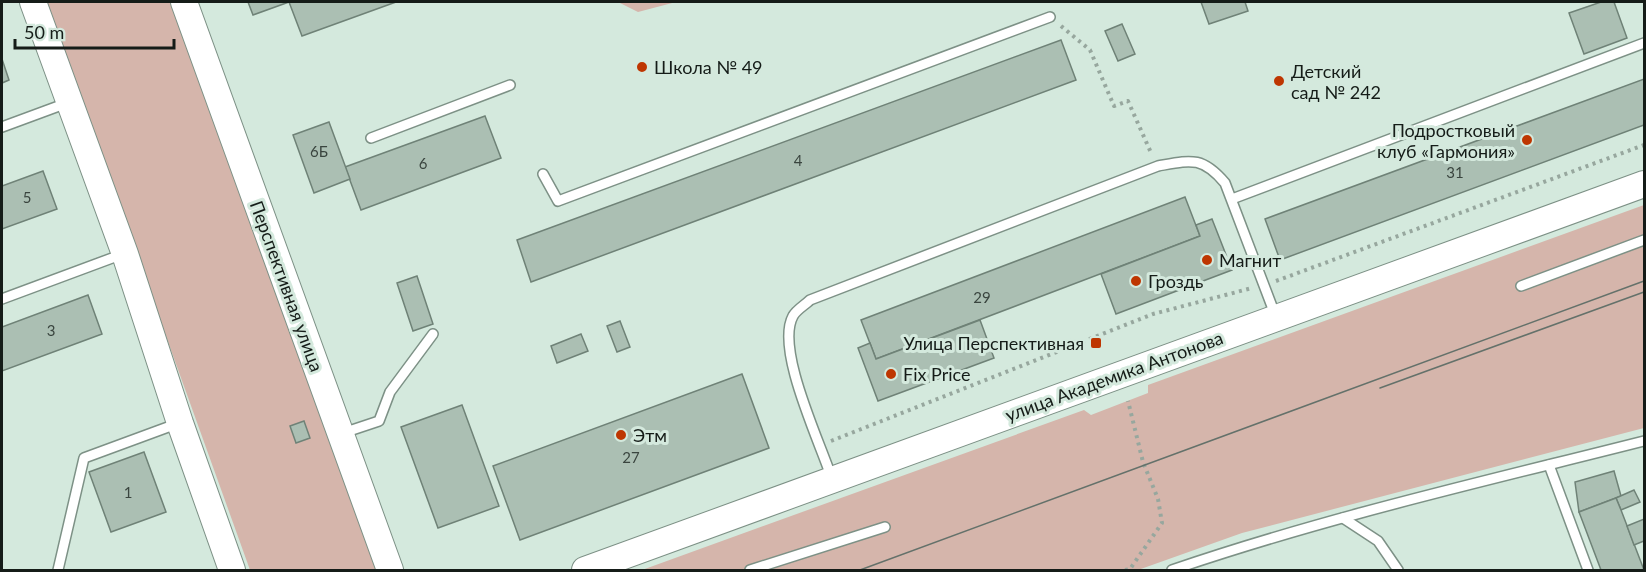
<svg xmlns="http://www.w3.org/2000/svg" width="1646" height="572" font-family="Lato,sans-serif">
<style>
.green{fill:#d5b5ab}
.building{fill:#abbfb3;stroke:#6f8277;stroke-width:1.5}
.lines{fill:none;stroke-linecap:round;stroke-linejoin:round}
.lane-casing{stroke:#7d9186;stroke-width:12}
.secondary-casing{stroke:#7d9186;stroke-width:28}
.path{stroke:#97a79e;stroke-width:4;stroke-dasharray:3 4.5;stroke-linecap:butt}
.lane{stroke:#fff;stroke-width:9}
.secondary{stroke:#fff;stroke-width:26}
.tram{stroke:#64716a;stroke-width:1.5}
.poi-dot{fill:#be3601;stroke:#d4e9dd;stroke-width:2}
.labels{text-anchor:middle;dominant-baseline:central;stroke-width:6;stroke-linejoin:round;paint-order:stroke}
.number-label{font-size:15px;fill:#3a453f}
.poi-label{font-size:18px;fill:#151c18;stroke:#d4e9dd;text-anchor:start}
.street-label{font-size:18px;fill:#151c18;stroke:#d4e9dd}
</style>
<rect width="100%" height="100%" fill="#d4e9dd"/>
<!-- green -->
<g class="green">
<polygon points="46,2 175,2 382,570 250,570"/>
<polygon points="618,2 676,2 638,12"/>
<polygon points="1644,205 1644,428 1242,533 1138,570 642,570 1084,410 1091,415 1148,393 1148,385"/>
</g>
<!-- building -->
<g class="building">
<polygon points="248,2 289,2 253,15"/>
<polygon points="289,2 396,2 302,36"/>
<polygon points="1201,2 1245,2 1248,11 1209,24"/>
<polygon points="1601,2 1614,2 1627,38 1584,54 1569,13"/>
<polygon points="1122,24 1135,54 1118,61 1105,31"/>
<polygon points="1061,40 1076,80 531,282 517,240"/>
<polygon points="2,59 9,80 2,83"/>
<polygon points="1644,79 1644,125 1280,260 1265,219"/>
<polygon points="485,116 501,158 361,210 345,167"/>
<polygon points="329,122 350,179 314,193 293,135"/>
<polygon points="43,171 57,209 2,229 2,186"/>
<polygon points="1185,197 1200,236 876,359 861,320"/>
<polygon points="1212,219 1232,270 1116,314 1101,274 1200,236 1196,225"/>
<polygon points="417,276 433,324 413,331 397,283"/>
<polygon points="88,295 102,334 2,371 2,327"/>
<polygon points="980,320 994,358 878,401 858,348 870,343 876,359"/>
<polygon points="620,321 630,347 617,352 607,326"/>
<polygon points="581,334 588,351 557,363 551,346"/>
<polygon points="742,374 769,448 520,540 493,466"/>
<polygon points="462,405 499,506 438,528 401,427"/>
<polygon points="304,421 310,438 296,443 290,426"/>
<polygon points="144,452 166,512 111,532 89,472"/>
<polygon points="1614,471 1621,496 1579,512 1575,482"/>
<polygon points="1634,490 1640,502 1621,510 1616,498"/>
<polygon points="1616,498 1621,510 1644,570 1601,570 1579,512"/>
<polygon points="1644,519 1644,541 1634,545 1627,526"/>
</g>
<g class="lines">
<defs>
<g id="lane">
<polyline points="2,127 67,103"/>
<polyline points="371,138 510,85"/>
<polyline points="543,174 558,201 1050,17"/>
<polyline points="1232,199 1644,43"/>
<polyline points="1521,286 1644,240"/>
<polyline points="2,299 123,254"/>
<polyline points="343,433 379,421 390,392 433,334"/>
<polyline points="1549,465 1588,570"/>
<path d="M832 479C820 442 775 349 793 316 796 310 805 305 810 300L1158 166C1191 160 1202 156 1225 183L1276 317"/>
<polyline points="1343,518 1378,541 1398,570"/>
<polyline points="58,570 84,458 179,423"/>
<polyline points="750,570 885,527"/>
<path d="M1172 570C1327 517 1486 481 1644 441"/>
</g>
<g id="secondary">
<polyline points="33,2 125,254 180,423 232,570"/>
<polyline points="184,2 390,570"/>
<polyline points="585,570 1644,184"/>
</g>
</defs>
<!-- lane casing -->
<use href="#lane" class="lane-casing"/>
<!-- secondary casing -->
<use href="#secondary" class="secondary-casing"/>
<!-- path -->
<g class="path">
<polyline points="1061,26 1090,50 1114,106 1128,101 1152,155"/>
<polyline points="1276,281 1644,145"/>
<polyline points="831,441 1153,314 1252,288"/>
<polyline points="1125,570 1130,569 1162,523 1158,499 1143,462 1128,401"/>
</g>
<!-- lane -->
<use href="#lane" class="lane"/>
<!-- secondary -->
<use href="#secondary" class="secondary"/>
<!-- tram -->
<g class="tram">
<polyline points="1380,388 1644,292"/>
<polyline points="860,570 1644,281"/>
</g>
</g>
<!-- markers -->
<g class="poi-dot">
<circle cx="642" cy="67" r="6"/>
<circle cx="1279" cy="81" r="6"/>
<circle cx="1527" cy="140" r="6"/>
<circle cx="1207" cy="260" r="6"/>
<circle cx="1136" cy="281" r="6"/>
<rect x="1090" y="337" width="12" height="12" rx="3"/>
<circle cx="891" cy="374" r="6"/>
<circle cx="621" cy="435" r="6"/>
</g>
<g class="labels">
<!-- number labels -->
<g class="number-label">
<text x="319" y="151">6Б</text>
<text x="798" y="160">4</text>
<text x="423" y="163">6</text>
<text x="1455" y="172">31</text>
<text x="27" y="197">5</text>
<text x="982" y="297">29</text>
<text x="51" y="330">3</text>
<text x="631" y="457">27</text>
<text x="128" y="492">1</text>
</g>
<!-- poi labels -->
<g class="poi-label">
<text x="654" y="67">Школа № 49</text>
<text x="1291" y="71">Детский<tspan x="1291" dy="21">сад № 242</tspan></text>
<text x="1515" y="130" text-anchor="end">Подростковый<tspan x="1515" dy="21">клуб «Гармония»</tspan></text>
<text x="1219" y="260">Магнит</text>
<text x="1148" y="281">Гроздь</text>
<text x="1084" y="343" text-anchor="end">Улица Перспективная</text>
<text x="903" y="374">Fix Price</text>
<text x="633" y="435">Этм</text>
</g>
<!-- street labels -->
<g class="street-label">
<text transform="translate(287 286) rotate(70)">Перспективная улица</text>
<text transform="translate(1114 376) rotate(-20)">улица Академика Антонова</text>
</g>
</g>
<!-- border -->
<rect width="1646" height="572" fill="none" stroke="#151c18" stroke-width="6"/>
<!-- scale -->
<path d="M15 39v9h159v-9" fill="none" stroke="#151c18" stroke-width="3"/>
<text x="24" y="39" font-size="18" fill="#151c18" stroke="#d4e9dd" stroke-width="4.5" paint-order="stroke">50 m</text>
</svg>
